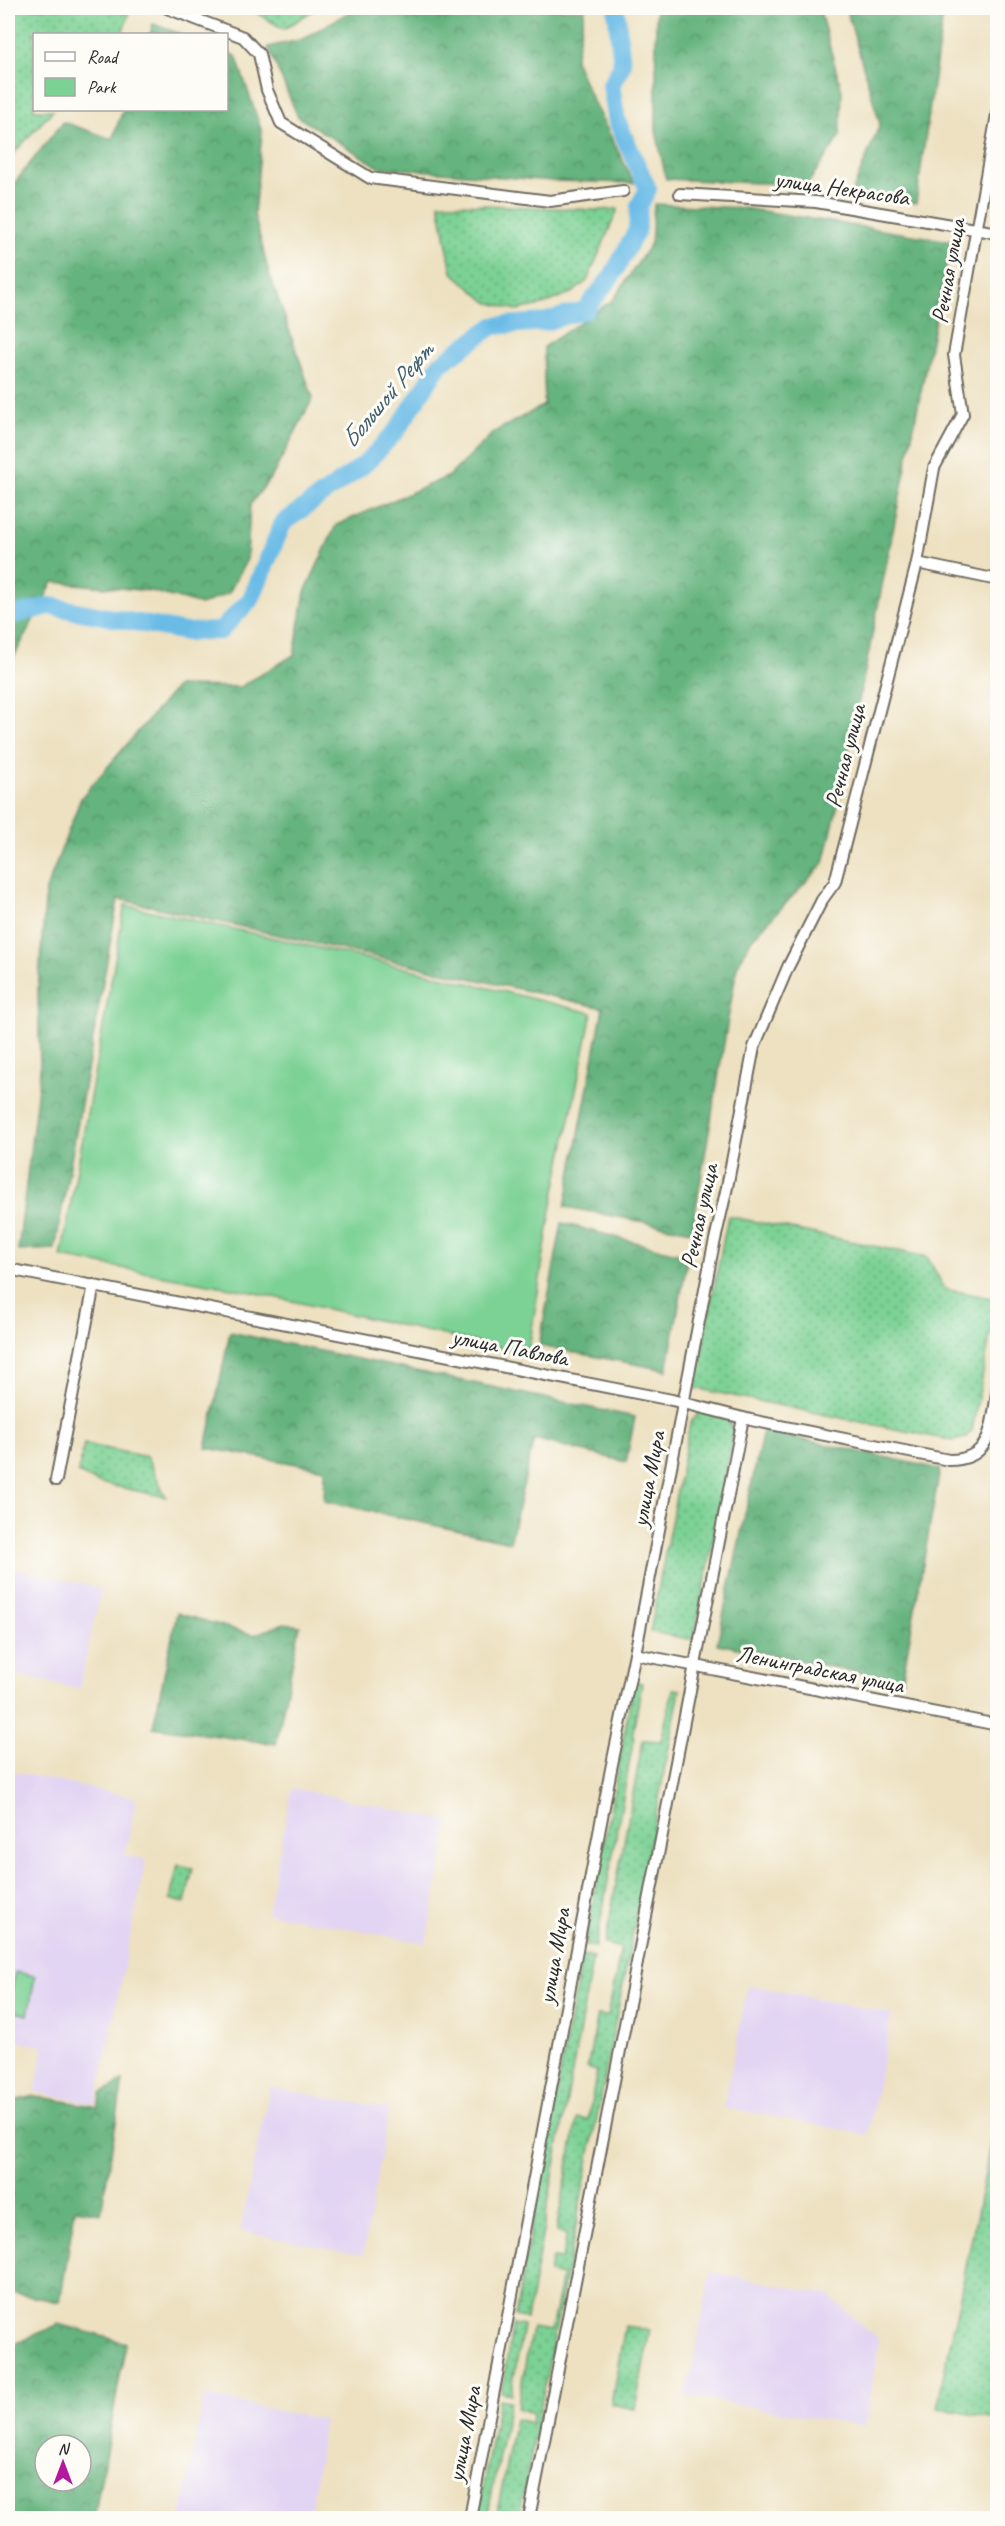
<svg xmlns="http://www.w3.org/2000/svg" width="1005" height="2526" font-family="Caveat,sans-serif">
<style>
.built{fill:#e2d4f3}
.green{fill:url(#green-dots);stroke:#547e60;stroke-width:1.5}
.forest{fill:url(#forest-crowns);stroke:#486f54;stroke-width:1.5;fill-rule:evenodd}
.pitch{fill:#7cd194;stroke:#547e60;stroke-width:1.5}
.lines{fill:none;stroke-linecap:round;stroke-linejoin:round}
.river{stroke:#6bbce7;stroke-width:18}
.minor-casing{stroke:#6f6b60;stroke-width:14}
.minor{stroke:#fff;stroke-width:10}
.labels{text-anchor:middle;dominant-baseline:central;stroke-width:6;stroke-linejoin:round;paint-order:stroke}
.street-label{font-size:24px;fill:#2b2b2b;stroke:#fdfcf7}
.water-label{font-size:26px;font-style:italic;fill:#415e6d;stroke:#fdfcf7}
</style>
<defs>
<pattern id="green-dots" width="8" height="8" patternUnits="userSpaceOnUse" patternTransform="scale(1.5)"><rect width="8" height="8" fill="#7cd194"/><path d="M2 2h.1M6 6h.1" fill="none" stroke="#66aa79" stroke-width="1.8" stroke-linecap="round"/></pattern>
<pattern id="forest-crowns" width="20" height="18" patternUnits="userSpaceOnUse" patternTransform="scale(1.5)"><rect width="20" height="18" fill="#65b37e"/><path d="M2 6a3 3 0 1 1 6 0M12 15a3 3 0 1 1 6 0" fill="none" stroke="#539267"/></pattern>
</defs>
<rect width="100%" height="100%" fill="#fdfcf7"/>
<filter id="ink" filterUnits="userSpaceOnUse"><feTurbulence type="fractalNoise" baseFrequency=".0167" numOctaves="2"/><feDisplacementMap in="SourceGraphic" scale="12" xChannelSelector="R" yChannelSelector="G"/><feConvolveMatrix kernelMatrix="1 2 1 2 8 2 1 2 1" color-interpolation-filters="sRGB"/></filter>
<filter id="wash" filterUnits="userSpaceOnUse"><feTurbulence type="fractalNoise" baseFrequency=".008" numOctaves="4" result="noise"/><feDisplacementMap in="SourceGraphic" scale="24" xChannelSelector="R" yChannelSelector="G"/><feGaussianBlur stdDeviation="1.35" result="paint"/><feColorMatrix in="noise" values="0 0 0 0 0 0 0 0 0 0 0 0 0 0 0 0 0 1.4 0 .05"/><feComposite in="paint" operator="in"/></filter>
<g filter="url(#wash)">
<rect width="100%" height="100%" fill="#ede1c1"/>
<!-- built -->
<g class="built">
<polygon points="8,1567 101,1588 79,1689 8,1673"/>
<polygon points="8,1771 136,1798 125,1855 146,1860 96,2104 35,2092 44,2047 8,2039"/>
<polygon points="292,1788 449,1821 426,1943 267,1913"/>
<polygon points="748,1985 892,2014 868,2135 724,2107"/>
<polygon points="270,2087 389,2109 363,2255 240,2231"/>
<polygon points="711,2272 829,2295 879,2341 865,2426 686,2396"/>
<polygon points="204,2396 324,2420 310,2518 181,2518"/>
</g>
<!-- green -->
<g class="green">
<polygon points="8,8 115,8 129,14 122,34 34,34 34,110 53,110 8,160"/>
<polygon points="248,8 317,8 284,29"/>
<polygon points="439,203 597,210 618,209 587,281 573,292 542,305 517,310 487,302 452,272"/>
<polygon points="728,1216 927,1257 945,1289 997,1299 972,1431 965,1438 954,1441 694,1388"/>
<polygon points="700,1412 728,1417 734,1432 694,1640 650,1632 690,1423"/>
<polygon points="84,1444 147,1457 166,1497 99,1483 78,1473"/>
<polygon points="634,1681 642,1683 632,1737 634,1737 596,1947 585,1945"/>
<polygon points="673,1689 680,1690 519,2518 496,2518 515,2419 532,2423 533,2413 517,2408 532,2328 551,2331 562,2276 549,2273 552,2258 562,2259 567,2234 556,2232 577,2119 588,2120 597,2071 587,2068 598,2015 608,2016 621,1948 605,1944 643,1740 661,1741"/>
<polygon points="178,1865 193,1868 185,1903 170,1899"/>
<polygon points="582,1955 593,1957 527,2319 515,2316"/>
<polygon points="997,2116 998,2116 997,2419 937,2408"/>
<polygon points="513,2324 523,2326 511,2394 501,2392"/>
<polygon points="625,2326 650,2330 635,2409 611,2404"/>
<polygon points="499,2399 510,2401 487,2518 477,2518"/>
</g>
<!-- forest -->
<g class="forest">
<polygon points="356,8 585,9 575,59 587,89 634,183 552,181 379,167 298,117 268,47 303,39"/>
<polygon points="652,8 819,8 842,91 840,136 807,185 666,179 656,131 656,11"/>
<polygon points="846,8 944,8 916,203 852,193 880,124"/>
<polygon points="153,24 181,34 150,34"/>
<polygon points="227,52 236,56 262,132 254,214 269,273 313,398 274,473 250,505 247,559 229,593 201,605 151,591 53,582 14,657 8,657 8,191 63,122 112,139 123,110 226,110"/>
<polygon points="654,204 743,208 951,241 840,796 824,863 751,940 737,967 692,1231 565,1207 603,1008 118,899 55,1249 18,1251 40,1070 38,990 46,890 81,798 177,686 240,687 294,655 305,592 336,525 449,476 494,432 544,405 544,347 614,299 651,243"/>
<polygon points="562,1223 688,1256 667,1370 539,1346"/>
<polygon points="230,1332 635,1417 626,1462 534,1439 510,1542 324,1501 325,1469 206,1448"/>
<polygon points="763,1431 940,1469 902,1681 717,1644"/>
<polygon points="177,1613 254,1635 284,1623 300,1626 276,1744 153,1727"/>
<polygon points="123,2081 101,2213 75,2209 60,2302 8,2292 8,2102 35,2096 98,2107 101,2093"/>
<path d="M59 2324 126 2343 94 2518H8V2347ZM45 2445H81V2481H45Z"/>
</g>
<!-- pitch -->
<g class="pitch">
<polygon points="125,905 369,959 592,1013 551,1210 528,1354 247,1291 61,1257"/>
<polygon points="15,1972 35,1976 28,2015 8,2010"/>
</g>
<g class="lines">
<!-- river -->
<polyline class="river" points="8,616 50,606 186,632 220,631 251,599 283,523 365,464 397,430 440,364 493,326 544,322 585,310 612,276 637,230 639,206 648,189 617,121 611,85 622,65 616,8"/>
</g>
</g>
<g filter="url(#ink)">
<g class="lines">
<defs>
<g id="minor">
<polyline points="167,8 243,37 259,54 267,90 281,123 370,178 550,201 623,191"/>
<polyline points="680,194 816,202 998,233"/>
<polyline points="917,563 998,580"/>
<path d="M8 1269 672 1400 751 1420 949 1460C994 1460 991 1423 998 1388"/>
<polyline points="56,1480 94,1285"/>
<polyline points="635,1654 998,1725"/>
<polyline points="470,2518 611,1769 639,1634 712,1253 727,1187 754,1047 788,967 822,900 835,882 917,563 934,468 963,414 954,355 998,109"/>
<polyline points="529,2518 743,1418"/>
</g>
</defs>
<!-- minor casing -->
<use href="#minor" class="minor-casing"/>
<!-- minor -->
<use href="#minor" class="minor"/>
</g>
</g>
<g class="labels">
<!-- street labels -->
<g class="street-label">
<text transform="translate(842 188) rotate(8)">улица Некрасова</text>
<text transform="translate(948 271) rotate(-80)">Речная улица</text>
<text transform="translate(845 756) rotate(-76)">Речная улица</text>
<text transform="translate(699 1216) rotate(-78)">Речная улица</text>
<text transform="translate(510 1347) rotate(11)">улица Павлова</text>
<text transform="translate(648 1479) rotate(-79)">улица Мира</text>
<text transform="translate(820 1669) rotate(11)">Ленинградская улица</text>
<text transform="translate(554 1956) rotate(-80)">улица Мира</text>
<text transform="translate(464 2434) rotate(-79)">улица Мира</text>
</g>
<!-- water labels -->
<g class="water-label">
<text transform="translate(387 395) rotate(-50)">Большой Рефт</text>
</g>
</g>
<!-- margin -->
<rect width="1005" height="2526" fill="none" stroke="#fdfcf7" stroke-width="30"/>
<!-- legend -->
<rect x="33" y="33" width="195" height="78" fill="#fdfcf7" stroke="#a9a8a5" stroke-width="1.5"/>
<rect x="45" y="52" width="30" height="9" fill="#ffffff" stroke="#a9a8a5" stroke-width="1.5"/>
<text x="87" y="63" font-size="18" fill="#2b2b2b">Road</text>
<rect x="45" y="78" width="30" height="18" fill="#7cd194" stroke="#a9a8a5" stroke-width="1.5"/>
<text x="87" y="93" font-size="18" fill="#2b2b2b">Park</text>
<!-- north arrow -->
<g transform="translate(63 2463)"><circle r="28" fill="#fdfcf7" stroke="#a9a8a5" stroke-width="1.5"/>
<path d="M0-4.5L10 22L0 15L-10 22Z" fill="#b5179e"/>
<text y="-9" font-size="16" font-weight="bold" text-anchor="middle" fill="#2b2b2b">N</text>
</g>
</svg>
